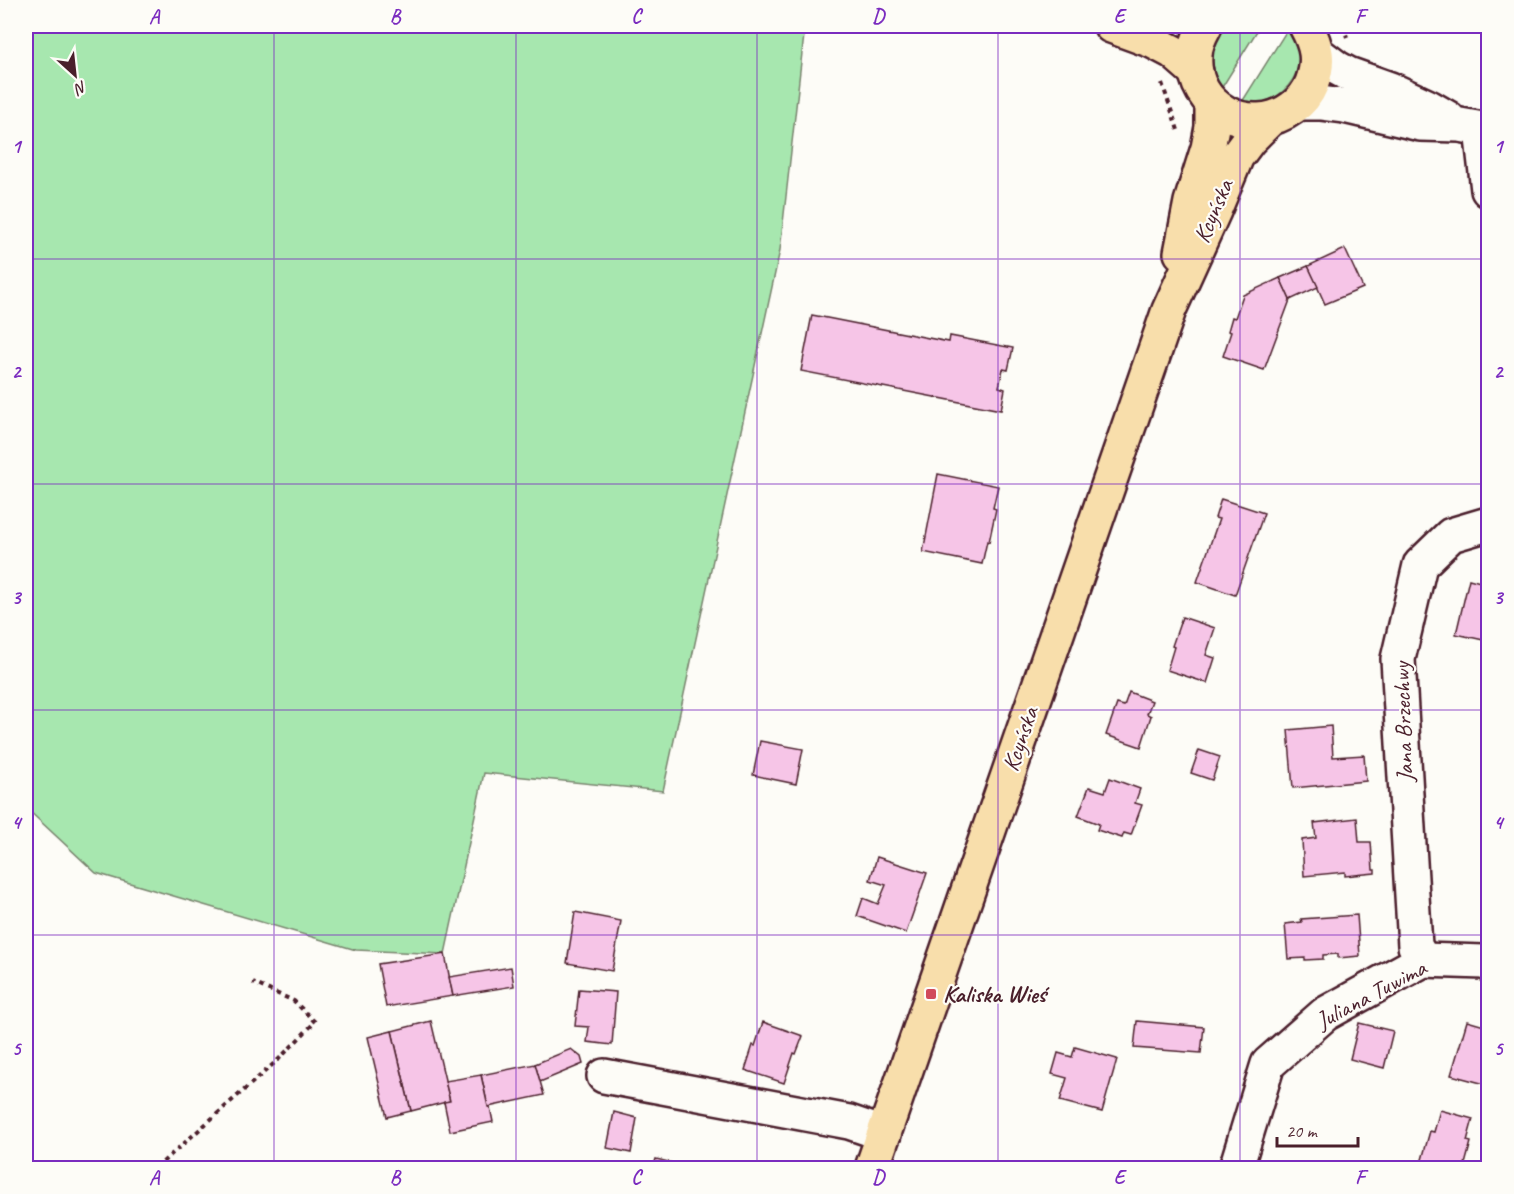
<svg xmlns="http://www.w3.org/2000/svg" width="1514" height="1194" font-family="Caveat,sans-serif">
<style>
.green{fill:#a7e7af;stroke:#78836d;stroke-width:1.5}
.building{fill:#f6c5e7;stroke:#4a1f2b;stroke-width:1.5}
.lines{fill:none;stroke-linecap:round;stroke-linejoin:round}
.minor-casing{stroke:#4a1f2b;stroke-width:38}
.major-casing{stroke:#4a1f2b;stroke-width:38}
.path{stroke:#4a1f2b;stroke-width:4;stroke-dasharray:4.5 4.5;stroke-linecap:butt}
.minor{stroke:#fdfcf7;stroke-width:33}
.major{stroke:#f8deab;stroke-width:33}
.grid{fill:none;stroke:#7b2cbf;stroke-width:1.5;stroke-opacity:0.55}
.poi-dot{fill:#d1495b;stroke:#fdfcf7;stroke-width:2}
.labels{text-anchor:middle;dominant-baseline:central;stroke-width:4.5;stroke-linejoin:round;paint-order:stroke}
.street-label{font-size:24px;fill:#4a1f2b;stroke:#fdfcf7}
.poi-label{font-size:24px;font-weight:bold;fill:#4a1f2b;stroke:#fdfcf7;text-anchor:start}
.neatline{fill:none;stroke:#7b2cbf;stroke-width:2}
.grid-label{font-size:20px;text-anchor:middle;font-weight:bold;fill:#7b2cbf}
</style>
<rect width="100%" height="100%" fill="#fdfcf7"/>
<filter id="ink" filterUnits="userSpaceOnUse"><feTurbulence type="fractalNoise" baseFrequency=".0167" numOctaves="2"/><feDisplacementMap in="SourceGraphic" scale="12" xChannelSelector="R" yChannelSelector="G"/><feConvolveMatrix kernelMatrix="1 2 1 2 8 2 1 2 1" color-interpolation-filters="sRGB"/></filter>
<g filter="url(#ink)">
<!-- green -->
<g class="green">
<polygon points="26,26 805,26 780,250 663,791 484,773 445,954 356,950 96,873 26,808"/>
<path d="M1227 26H1260L1221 89C1218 84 1213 78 1211 73 1205 55 1214 37 1227 26Z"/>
<path d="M1287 30C1292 37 1296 43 1298 52 1302 77 1282 100 1257 103 1252 103 1247 102 1242 102Z"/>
</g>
<!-- building -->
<g class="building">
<polygon points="1345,249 1363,288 1325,304 1308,266"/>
<polygon points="1308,266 1318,287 1290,300 1280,278"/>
<polygon points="1280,278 1290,300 1264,370 1223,356 1231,332 1228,331 1232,317 1235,318 1243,295"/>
<polygon points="812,315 949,342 950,336 1013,348 1008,370 1003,369 999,387 1005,389 1001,410 801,371"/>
<polygon points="938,474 998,486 993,508 996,509 989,542 987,541 982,564 923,552"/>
<polygon points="1221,499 1264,513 1235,595 1197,582 1219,519 1215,518"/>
<polygon points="1469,579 1488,584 1488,641 1456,634"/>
<polygon points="1182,617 1215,628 1206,655 1215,658 1207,683 1167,670 1174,647 1172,646"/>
<polygon points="1129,692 1152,701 1147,714 1151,716 1141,747 1106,735 1117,704 1124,706"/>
<polygon points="1331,726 1333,757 1364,755 1366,781 1293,788 1288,730"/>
<polygon points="760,741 803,749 796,784 753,775"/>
<polygon points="1199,750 1220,757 1212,780 1191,773"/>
<polygon points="1110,778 1140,789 1135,803 1142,805 1131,835 1124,833 1122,838 1097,830 1099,824 1078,816 1089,787 1105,792"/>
<polygon points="1357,818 1359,842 1371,842 1373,870 1375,870 1375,873 1345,876 1345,872 1304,876 1302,840 1316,838 1314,823"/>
<polygon points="877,857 927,873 906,933 857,916 863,898 878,904 886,885 870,880"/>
<polygon points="575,912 621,921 612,971 567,963"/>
<polygon points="1357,915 1360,956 1338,958 1338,954 1323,955 1323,959 1305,960 1305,958 1288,959 1285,924 1302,922 1301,919"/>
<polygon points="445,954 453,996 386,1007 378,964"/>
<polygon points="511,967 514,986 453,996 449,977"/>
<polygon points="579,989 616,992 612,1045 587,1042 589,1027 575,1026"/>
<polygon points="431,1021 450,1101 411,1111 392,1031"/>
<polygon points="1137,1021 1204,1027 1201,1053 1134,1048"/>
<polygon points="1467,1021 1488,1027 1488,1072 1485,1084 1451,1075"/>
<polygon points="763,1022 803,1036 796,1054 794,1053 784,1083 745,1070 753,1045 755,1046"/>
<polygon points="1359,1023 1393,1031 1384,1068 1350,1059"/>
<polygon points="392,1031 411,1111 387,1117 368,1037"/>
<polygon points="1075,1047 1117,1059 1102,1112 1060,1101 1067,1078 1052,1074 1058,1053 1072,1057"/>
<polygon points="571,1049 581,1057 583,1064 540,1082 535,1064"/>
<polygon points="535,1064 544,1095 488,1107 481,1075"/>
<polygon points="481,1075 488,1107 490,1107 493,1122 450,1131 444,1102 450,1101 445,1081"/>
<polygon points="1440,1110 1473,1119 1467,1141 1471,1142 1464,1168 1426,1168 1420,1167 1430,1131 1434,1132"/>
<polygon points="614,1112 637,1118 631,1153 607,1148"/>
<polygon points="656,1159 673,1163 672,1168 653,1168"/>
</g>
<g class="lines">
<defs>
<g id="minor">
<polyline points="1317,53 1337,68 1348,74 1390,89 1429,107 1448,118"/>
<polyline points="1299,103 1321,103 1344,106 1420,124 1460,125 1488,130"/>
<polyline points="1481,129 1488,190"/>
<polyline points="1423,960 1415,946 1398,659 1420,565 1451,535 1488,524"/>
<polyline points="604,1076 849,1122 884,1134"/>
<polyline points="1236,1168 1268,1064 1325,1014 1423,960 1484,962 1488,964"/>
</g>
<g id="major">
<polyline points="1111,26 1152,41 1173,52 1196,72"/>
<path d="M1205 26C1200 35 1195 45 1195 56 1191 109 1251 138 1292 108 1301 102 1308 93 1312 83 1320 61 1317 46 1306 26"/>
<polyline points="1181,253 1191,202 1208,148 1212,127 1212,103"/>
<polyline points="872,1168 1169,310 1214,211 1237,156 1249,140 1269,120"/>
</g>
</defs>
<!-- minor casing -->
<use href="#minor" class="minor-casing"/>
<!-- major casing -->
<use href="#major" class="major-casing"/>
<!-- path -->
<g class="path">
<polyline points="1343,26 1347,37"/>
<polyline points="1162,83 1179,133"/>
<polyline points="156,1168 279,1059 315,1022 294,1001 253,983"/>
</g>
<!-- minor -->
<use href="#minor" class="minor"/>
<!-- major -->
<use href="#major" class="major"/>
</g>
</g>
<!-- grid -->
<path class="grid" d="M274 26V1168M516 26V1168M757 26V1168M998 26V1168M1240 26V1168M26 259H1488M26 484H1488M26 710H1488M26 935H1488"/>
<!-- markers -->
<rect class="poi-dot" x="925" y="988" width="12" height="12" rx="3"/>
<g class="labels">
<!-- street labels -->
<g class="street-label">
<text transform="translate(1213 211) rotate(-67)">Kcyńska</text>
<text transform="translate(1403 722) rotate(-92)">Jana Brzechwy</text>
<text transform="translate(1020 739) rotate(-71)">Kcyńska</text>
<text transform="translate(1371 994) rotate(-28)">Juliana Tuwima</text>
</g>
<!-- poi labels -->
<g class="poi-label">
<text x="943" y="994">Kaliska Wieś</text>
</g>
</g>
<!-- margin -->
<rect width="1514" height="1194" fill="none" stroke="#fdfcf7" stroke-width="66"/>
<!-- north arrow -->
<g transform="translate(75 75) rotate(153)" stroke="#fdfcf7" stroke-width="4.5" paint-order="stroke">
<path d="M0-4.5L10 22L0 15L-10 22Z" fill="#4a1f2b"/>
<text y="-9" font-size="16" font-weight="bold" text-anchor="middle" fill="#4a1f2b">N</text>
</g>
<!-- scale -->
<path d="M1277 1137v9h81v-9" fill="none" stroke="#4a1f2b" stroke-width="3"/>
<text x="1286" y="1137" font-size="18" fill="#4a1f2b" stroke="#fdfcf7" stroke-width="4.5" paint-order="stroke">20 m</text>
<rect x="33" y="33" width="1448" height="1128" class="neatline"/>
<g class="grid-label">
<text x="154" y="23">A</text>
<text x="395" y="23">B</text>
<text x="636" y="23">C</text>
<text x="878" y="23">D</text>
<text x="1119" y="23">E</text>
<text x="1360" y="23">F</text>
<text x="16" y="153">1</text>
<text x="1498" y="153">1</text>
<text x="16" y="378">2</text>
<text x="1498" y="378">2</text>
<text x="16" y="604">3</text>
<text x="1498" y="604">3</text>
<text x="16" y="829">4</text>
<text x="1498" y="829">4</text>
<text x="16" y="1055">5</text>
<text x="1498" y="1055">5</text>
<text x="154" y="1184">A</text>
<text x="395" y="1184">B</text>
<text x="636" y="1184">C</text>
<text x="878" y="1184">D</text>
<text x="1119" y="1184">E</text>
<text x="1360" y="1184">F</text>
</g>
</svg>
